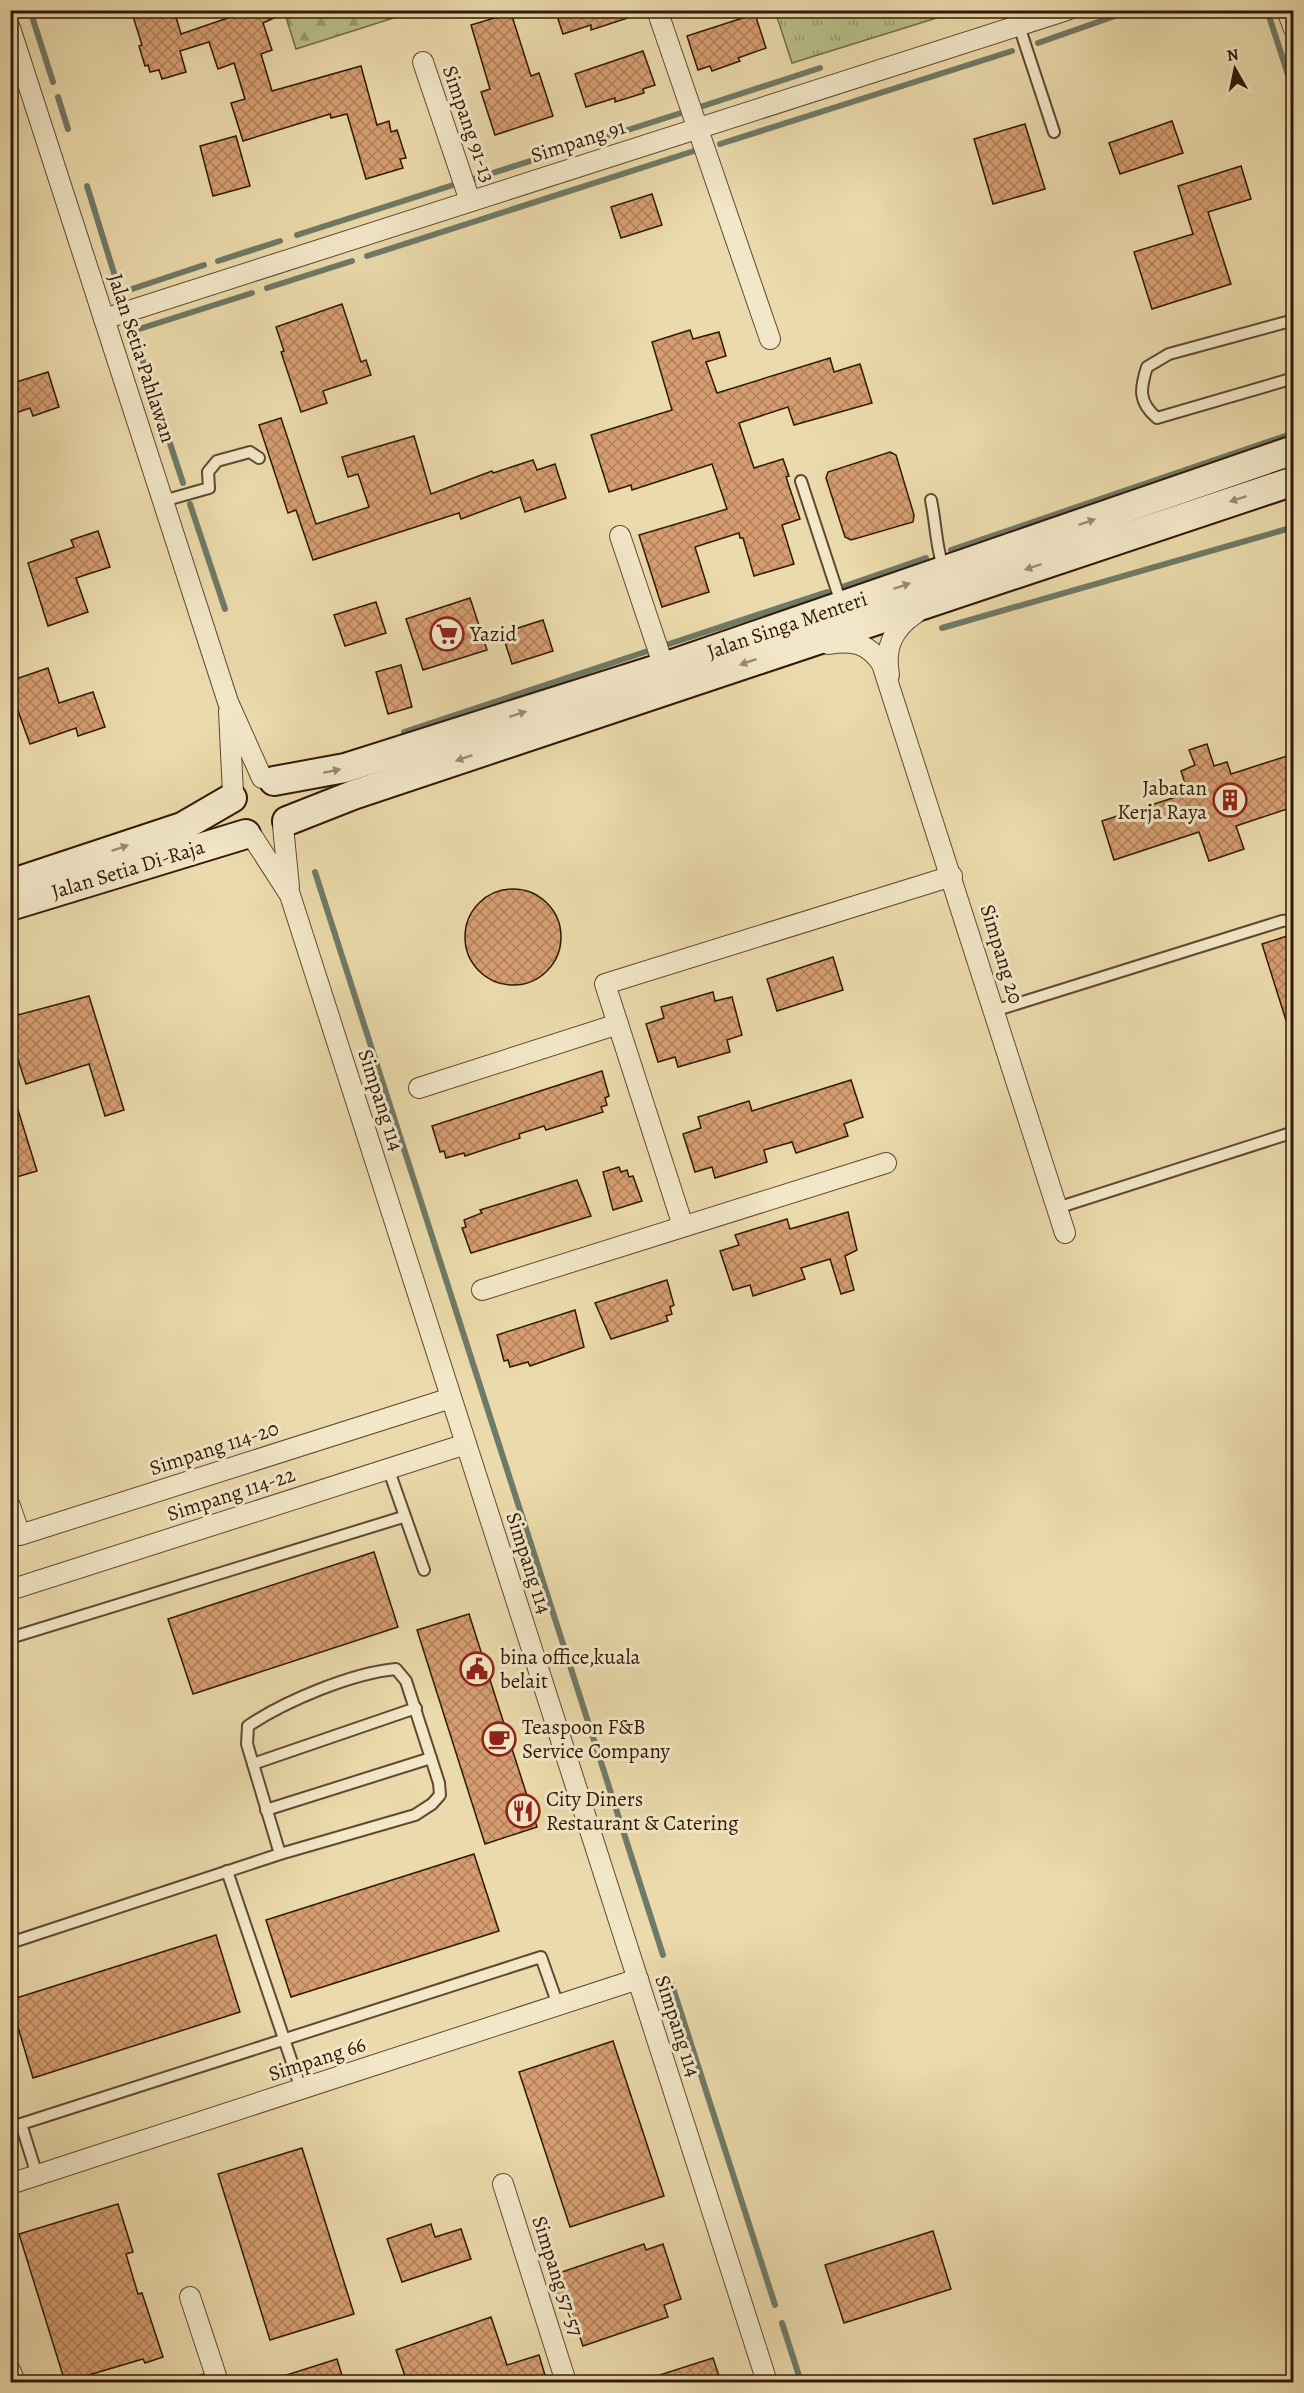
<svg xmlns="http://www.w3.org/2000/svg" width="1304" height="2393" font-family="Alegreya,serif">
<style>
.grass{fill:url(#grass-tufts);stroke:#746c48;stroke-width:1.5}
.forest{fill:url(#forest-firs);stroke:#746c48;stroke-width:1.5}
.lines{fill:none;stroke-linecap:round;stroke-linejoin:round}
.stream{stroke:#6f7a66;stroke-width:6}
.building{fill:url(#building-cross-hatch);stroke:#311908;stroke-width:1.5}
.lane-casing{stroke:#604931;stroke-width:14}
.street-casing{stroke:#604931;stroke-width:22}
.secondary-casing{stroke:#311908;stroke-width:32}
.lane{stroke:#f2e7c8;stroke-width:10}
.street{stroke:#f2e7c8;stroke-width:20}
.secondary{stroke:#f2e7c8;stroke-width:28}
.oneway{fill:#9b8a72}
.labels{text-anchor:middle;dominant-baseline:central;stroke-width:6;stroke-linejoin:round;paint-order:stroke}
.street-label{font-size:21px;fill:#311908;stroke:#f2e7c8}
.poi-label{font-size:21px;fill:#311908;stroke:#f2e7c8;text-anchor:start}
</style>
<defs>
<pattern id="grass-tufts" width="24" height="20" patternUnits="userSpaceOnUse" patternTransform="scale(1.5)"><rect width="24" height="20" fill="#b8bf88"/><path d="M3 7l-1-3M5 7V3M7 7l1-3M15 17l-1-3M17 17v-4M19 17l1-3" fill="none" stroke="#969a6d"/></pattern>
<pattern id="forest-firs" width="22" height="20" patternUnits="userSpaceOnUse" patternTransform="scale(1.5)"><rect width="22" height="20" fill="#b8bf88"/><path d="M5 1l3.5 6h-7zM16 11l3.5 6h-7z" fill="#969a6d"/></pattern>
<pattern id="building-cross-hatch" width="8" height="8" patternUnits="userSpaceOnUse" patternTransform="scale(1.5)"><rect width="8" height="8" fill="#d69e71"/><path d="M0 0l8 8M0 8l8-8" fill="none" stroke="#ae805b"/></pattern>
</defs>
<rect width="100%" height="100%" fill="#ebdaab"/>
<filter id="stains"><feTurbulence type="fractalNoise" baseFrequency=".00333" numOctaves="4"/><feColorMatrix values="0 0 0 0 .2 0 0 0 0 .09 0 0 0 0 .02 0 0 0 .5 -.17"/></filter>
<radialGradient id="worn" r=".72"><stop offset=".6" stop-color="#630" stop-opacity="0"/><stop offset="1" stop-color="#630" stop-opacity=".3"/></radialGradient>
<!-- grass -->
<polygon class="grass" points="775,11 775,10 959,11 792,63"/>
<!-- forest -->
<polygon class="forest" points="405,10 406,14 296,49 284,11"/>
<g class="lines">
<!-- stream -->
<g class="stream">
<polyline points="30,10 53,82"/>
<polyline points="1267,10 1294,93"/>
<polyline points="1038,43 1132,10"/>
<polyline points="58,97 68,129"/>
<polyline points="700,107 820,68"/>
<polyline points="720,144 1012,51"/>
<polyline points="474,179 681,113"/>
<polyline points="87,186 122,299"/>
<polyline points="297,235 453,185"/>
<polyline points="367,256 694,151"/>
<polyline points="218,261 280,241"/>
<polyline points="267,288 352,261"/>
<polyline points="120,293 204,265"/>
<polyline points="131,325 183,483"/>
<polyline points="133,331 252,293"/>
<polyline points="190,504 225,609"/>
<polyline points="951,550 1294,433"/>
<polyline points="845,586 926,558"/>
<polyline points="942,628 1294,527"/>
<polyline points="666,645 827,592"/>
<polyline points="404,732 648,651"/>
<polyline points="315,872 663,1955"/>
<polyline points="672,1985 775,2305"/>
<polyline points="782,2323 801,2382"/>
</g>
</g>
<!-- building -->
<g class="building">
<polygon points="131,10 174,10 181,34 251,10 291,10 263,23 272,50 261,54 272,91 361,66 377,125 389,121 391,132 397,130 406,158 400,159 403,168 366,179 347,114 331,118 330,114 243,141 231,103 245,99 234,63 218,69 209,42 180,51 186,72 162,79 159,70 150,72 148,65 145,66 139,46 142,45"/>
<polygon points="555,10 640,10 640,14 591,30 591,25 563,34"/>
<polygon points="511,13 531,76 539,73 553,116 495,135 481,92 490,89 471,25"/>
<polygon points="755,14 766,48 738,58 740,61 712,71 710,66 698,70 687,36"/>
<polygon points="643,51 655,85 643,89 644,93 615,102 615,98 586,107 575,74"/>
<polygon points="1172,121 1183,153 1120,174 1109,143"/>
<polygon points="1025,124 1045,189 993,204 974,139"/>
<polygon points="236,136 250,186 213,196 200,146"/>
<polygon points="1241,166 1251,199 1208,212 1231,284 1152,309 1134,252 1193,234 1178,186"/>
<polygon points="652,194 662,225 621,238 611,207"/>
<polygon points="342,304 361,362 366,360 371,375 323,391 327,403 301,412 281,352 284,351 276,327"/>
<polygon points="690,330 693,339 719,332 726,356 706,362 717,393 830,358 834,372 860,364 872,403 794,425 788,407 739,423 754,468 783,459 789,476 786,477 800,519 782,525 794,564 754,576 743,538 740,538 739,533 695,547 709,592 662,607 639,535 727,509 712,464 632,490 631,485 609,492 591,435 672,410 652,342"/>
<polygon points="48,372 59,407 33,416 30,408 10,415 10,384"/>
<polygon points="281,418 316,524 369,507 358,474 348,477 342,457 414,436 431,494 492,471 493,473 533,460 537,470 555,464 566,498 525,512 520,497 461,519 459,513 313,560 296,510 288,513 259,425"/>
<polygon points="890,452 896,455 914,515 913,522 851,540 845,537 826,478 828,472"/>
<polygon points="98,531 110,567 76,578 88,612 48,626 28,563 74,547 71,540"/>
<polygon points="470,598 487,650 423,670 406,619"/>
<polygon points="376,602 386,633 345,646 334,615"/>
<polygon points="543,620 553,651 512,664 502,633"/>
<polygon points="401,665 412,707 388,714 376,672"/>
<polygon points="48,668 59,703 93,692 105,727 78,736 76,728 30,744 10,689 10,681"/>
<polygon points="1207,744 1214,766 1227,762 1231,774 1293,754 1293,807 1236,826 1244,849 1209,861 1199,832 1114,860 1102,821 1188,793 1181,771 1195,765 1189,750"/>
<circle cx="513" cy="937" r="48"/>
<polygon points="1293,934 1293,1033 1290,1033 1262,944"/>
<polygon points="833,957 843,990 777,1011 767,979"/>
<polygon points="713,992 715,1001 732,997 742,1035 727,1040 730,1052 678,1067 675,1057 658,1062 646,1024 664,1018 661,1007"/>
<polygon points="89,996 124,1110 105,1116 89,1064 26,1084 10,1035 10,1017"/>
<polygon points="602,1071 609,1096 605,1098 607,1105 601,1107 603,1112 546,1130 544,1126 519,1134 520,1138 465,1156 464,1153 446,1158 444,1151 440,1152 432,1126"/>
<polygon points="851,1080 863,1117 844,1124 848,1136 796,1153 792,1142 764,1150 767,1162 715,1178 712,1167 695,1172 683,1134 701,1128 698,1117 749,1101 752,1111"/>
<polygon points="10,1097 14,1097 37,1171 10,1179"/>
<polygon points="619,1167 621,1172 627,1170 629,1177 633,1176 642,1201 613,1210 603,1172"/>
<polygon points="577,1180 591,1216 471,1253 462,1228 466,1227 464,1220 482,1213 480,1210"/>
<polygon points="848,1212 857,1250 845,1256 854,1290 841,1294 830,1259 801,1268 805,1279 753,1296 750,1285 733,1290 720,1251 739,1245 735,1235 787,1219 790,1229"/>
<polygon points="667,1280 674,1305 670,1307 672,1314 666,1316 668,1321 611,1339 595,1303"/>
<polygon points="575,1310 584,1347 530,1366 528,1362 510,1367 508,1360 504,1361 497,1335"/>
<polygon points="374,1552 398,1627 193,1694 168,1619"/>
<polygon points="469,1614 537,1827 485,1844 417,1630"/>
<polygon points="474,1854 499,1931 291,1997 266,1920"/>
<polygon points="216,1935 240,2012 33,2078 10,2000"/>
<polygon points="613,2041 664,2196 570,2227 519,2072"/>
<polygon points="302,2148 354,2314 270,2340 218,2174"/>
<polygon points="118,2204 133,2252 126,2254 138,2294 142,2293 163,2357 145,2363 143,2359 65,2382 19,2234"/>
<polygon points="431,2224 435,2237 461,2229 471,2259 402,2282 387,2239"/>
<polygon points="933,2231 951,2289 844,2323 825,2265"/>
<polygon points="644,2244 646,2250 663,2244 681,2299 664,2305 668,2317 583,2346 570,2308 563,2311 552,2280 560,2277 559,2273"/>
<polygon points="491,2317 507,2365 539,2355 547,2382 407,2382 396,2350"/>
<polygon points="713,2358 721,2382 647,2382 647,2379"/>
<polygon points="337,2359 344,2382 274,2382 274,2379"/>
</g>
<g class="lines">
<defs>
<g id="lane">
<polyline points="1019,26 1054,132"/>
<path d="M1294 320 1169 354 1147 367C1140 389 1138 402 1157 418L1294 378"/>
<polyline points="801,481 841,603"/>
<path d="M931 500C936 524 936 548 944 570"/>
<polyline points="163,501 209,488 208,472 217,461 250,452 259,458"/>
<polyline points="994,1011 1282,921 1294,920"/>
<polyline points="1057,1208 1294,1132"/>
<polyline points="388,1468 424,1570"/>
<polyline points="10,1638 403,1517"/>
<polyline points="253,1764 416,1708"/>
<polyline points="266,1810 431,1758"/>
<polyline points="227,1871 301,2089"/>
<path d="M10 1943 280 1854 415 1815 432 1804 440 1795 439 1783 406 1681 396 1669C352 1673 285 1701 248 1726L247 1744 280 1854"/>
<polyline points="37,2175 21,2124 541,1957 558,2005"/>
<polyline points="198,2382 216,2377"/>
</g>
<g id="street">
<polyline points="657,10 770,339"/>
<polyline points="1287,10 1294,29"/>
<polyline points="10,28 228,702 262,778"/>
<polyline points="423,62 470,201"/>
<polyline points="104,319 1067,10"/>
<polyline points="620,536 664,667"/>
<path d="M829 644C853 640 868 643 882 664L1065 1233"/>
<path d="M889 675C884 647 893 628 916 613"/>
<polyline points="229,711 233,794"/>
<polyline points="283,826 289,887"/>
<polyline points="252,836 290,895 767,2382"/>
<polyline points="419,1088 618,1024"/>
<polyline points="683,1226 605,984 952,876"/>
<polyline points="482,1290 886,1163"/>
<polyline points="10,1506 20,1535 451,1398"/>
<polyline points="10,1590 466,1444"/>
<polyline points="10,2184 638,1979"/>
<polyline points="503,2184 566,2382"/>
<polyline points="190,2297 218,2382"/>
<polyline points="10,2370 15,2382"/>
</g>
<g id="secondary">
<polyline points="274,781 345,768 664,667 1294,450"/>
<polyline points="287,821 353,795 1294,481"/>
<polyline points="10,884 182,827 232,798"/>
<polyline points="10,906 246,834"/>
</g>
</defs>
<!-- lane casing -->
<use href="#lane" class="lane-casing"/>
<!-- street casing -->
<use href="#street" class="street-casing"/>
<!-- secondary casing -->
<use href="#secondary" class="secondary-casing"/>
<!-- lane -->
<use href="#lane" class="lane"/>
<!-- street -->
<use href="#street" class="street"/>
<!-- secondary -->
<use href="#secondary" class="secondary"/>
</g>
<!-- one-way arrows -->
<defs><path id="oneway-solid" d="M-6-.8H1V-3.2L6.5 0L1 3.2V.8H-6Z" transform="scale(1.5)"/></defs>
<g class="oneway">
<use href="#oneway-solid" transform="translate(1238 499) rotate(162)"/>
<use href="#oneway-solid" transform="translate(1087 522) rotate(-19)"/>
<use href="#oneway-solid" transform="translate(1033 567) rotate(162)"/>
<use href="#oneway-solid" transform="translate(902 586) rotate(-19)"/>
<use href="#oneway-solid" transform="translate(748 662) rotate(161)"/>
<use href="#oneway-solid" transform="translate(518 714) rotate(-18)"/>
<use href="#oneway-solid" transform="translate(464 758) rotate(161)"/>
<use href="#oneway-solid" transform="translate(332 771) rotate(-12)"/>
<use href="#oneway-solid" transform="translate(120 848) rotate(-19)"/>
</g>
<!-- icons -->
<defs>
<symbol id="supermarket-ring" viewBox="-11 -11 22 22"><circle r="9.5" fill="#f2e7c8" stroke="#8f2418" stroke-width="1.5"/><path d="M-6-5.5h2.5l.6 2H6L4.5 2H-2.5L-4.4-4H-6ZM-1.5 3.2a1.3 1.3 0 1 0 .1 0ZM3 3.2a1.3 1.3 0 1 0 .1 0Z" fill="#8f2418"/></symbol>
<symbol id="building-ring" viewBox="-11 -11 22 22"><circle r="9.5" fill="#f2e7c8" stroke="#8f2418" stroke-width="1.5"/><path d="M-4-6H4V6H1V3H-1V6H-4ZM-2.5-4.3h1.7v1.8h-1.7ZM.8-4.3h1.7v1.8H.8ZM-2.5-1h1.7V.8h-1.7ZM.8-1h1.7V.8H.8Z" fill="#8f2418"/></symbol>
<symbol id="civic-ring" viewBox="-11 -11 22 22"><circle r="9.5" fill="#f2e7c8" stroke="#8f2418" stroke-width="1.5"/><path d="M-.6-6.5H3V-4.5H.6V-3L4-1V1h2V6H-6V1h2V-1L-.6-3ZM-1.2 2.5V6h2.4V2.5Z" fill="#8f2418"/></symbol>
<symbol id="cafe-ring" viewBox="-11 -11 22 22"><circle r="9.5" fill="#f2e7c8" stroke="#8f2418" stroke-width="1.5"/><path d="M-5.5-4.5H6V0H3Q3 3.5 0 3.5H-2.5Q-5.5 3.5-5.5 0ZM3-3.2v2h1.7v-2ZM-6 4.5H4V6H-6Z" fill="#8f2418"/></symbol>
<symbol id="restaurant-ring" viewBox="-11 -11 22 22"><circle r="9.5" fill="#f2e7c8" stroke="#8f2418" stroke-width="1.5"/><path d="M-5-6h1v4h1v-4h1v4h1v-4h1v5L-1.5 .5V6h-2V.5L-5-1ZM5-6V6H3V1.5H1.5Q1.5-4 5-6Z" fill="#8f2418"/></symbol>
</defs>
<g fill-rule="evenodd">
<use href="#supermarket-ring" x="428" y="615" width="38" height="38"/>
<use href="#building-ring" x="1211" y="781" width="38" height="38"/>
<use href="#civic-ring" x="458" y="1650" width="38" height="38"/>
<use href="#cafe-ring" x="480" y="1720" width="38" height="38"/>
<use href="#restaurant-ring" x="504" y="1792" width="38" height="38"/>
</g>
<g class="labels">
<!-- street labels -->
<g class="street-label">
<text transform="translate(469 124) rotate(71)">Simpang 91-13</text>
<text transform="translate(578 141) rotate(-18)">Simpang 91</text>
<text transform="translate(142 358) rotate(72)">Jalan Setia Pahlawan</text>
<text transform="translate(787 625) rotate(-19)">Jalan Singa Menteri</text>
<text transform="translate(128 869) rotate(-17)">Jalan Setia Di-Raja</text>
<text transform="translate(1002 954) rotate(73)">Simpang 20</text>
<text transform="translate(381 1100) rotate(72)">Simpang 114</text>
<text transform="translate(214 1448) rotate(-18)">Simpang 114-20</text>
<text transform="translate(231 1494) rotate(-18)">Simpang 114-22</text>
<text transform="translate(529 1563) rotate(72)">Simpang 114</text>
<text transform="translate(678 2026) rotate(72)">Simpang 114</text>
<text transform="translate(317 2059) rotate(-18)">Simpang 66</text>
<text transform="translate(558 2276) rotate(72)">Simpang 57-57</text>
</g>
<!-- poi labels -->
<g class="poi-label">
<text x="470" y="634">Yazid</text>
<text x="1207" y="788" text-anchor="end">Jabatan<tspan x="1207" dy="24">Kerja Raya</tspan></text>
<text x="500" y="1657">bina office,kuala<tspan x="500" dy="24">belait</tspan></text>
<text x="522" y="1727">Teaspoon F&amp;B<tspan x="522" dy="24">Service Company</tspan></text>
<text x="546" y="1799">City Diners<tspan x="546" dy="24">Restaurant &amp; Catering</tspan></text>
</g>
</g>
<!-- margin -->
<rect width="1304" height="2393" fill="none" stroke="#ebdaab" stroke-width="36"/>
<rect x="12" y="12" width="1280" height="2369" fill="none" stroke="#311908" stroke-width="3"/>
<rect x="18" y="18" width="1268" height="2357" fill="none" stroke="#311908" stroke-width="1.5"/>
<!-- north arrow -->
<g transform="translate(1235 69) rotate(351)" stroke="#f2e7c8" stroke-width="4.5" paint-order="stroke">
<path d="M0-4.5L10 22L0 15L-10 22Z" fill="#311908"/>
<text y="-9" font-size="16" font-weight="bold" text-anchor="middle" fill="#311908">N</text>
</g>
<rect width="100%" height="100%" filter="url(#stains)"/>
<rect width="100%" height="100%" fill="url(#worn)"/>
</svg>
